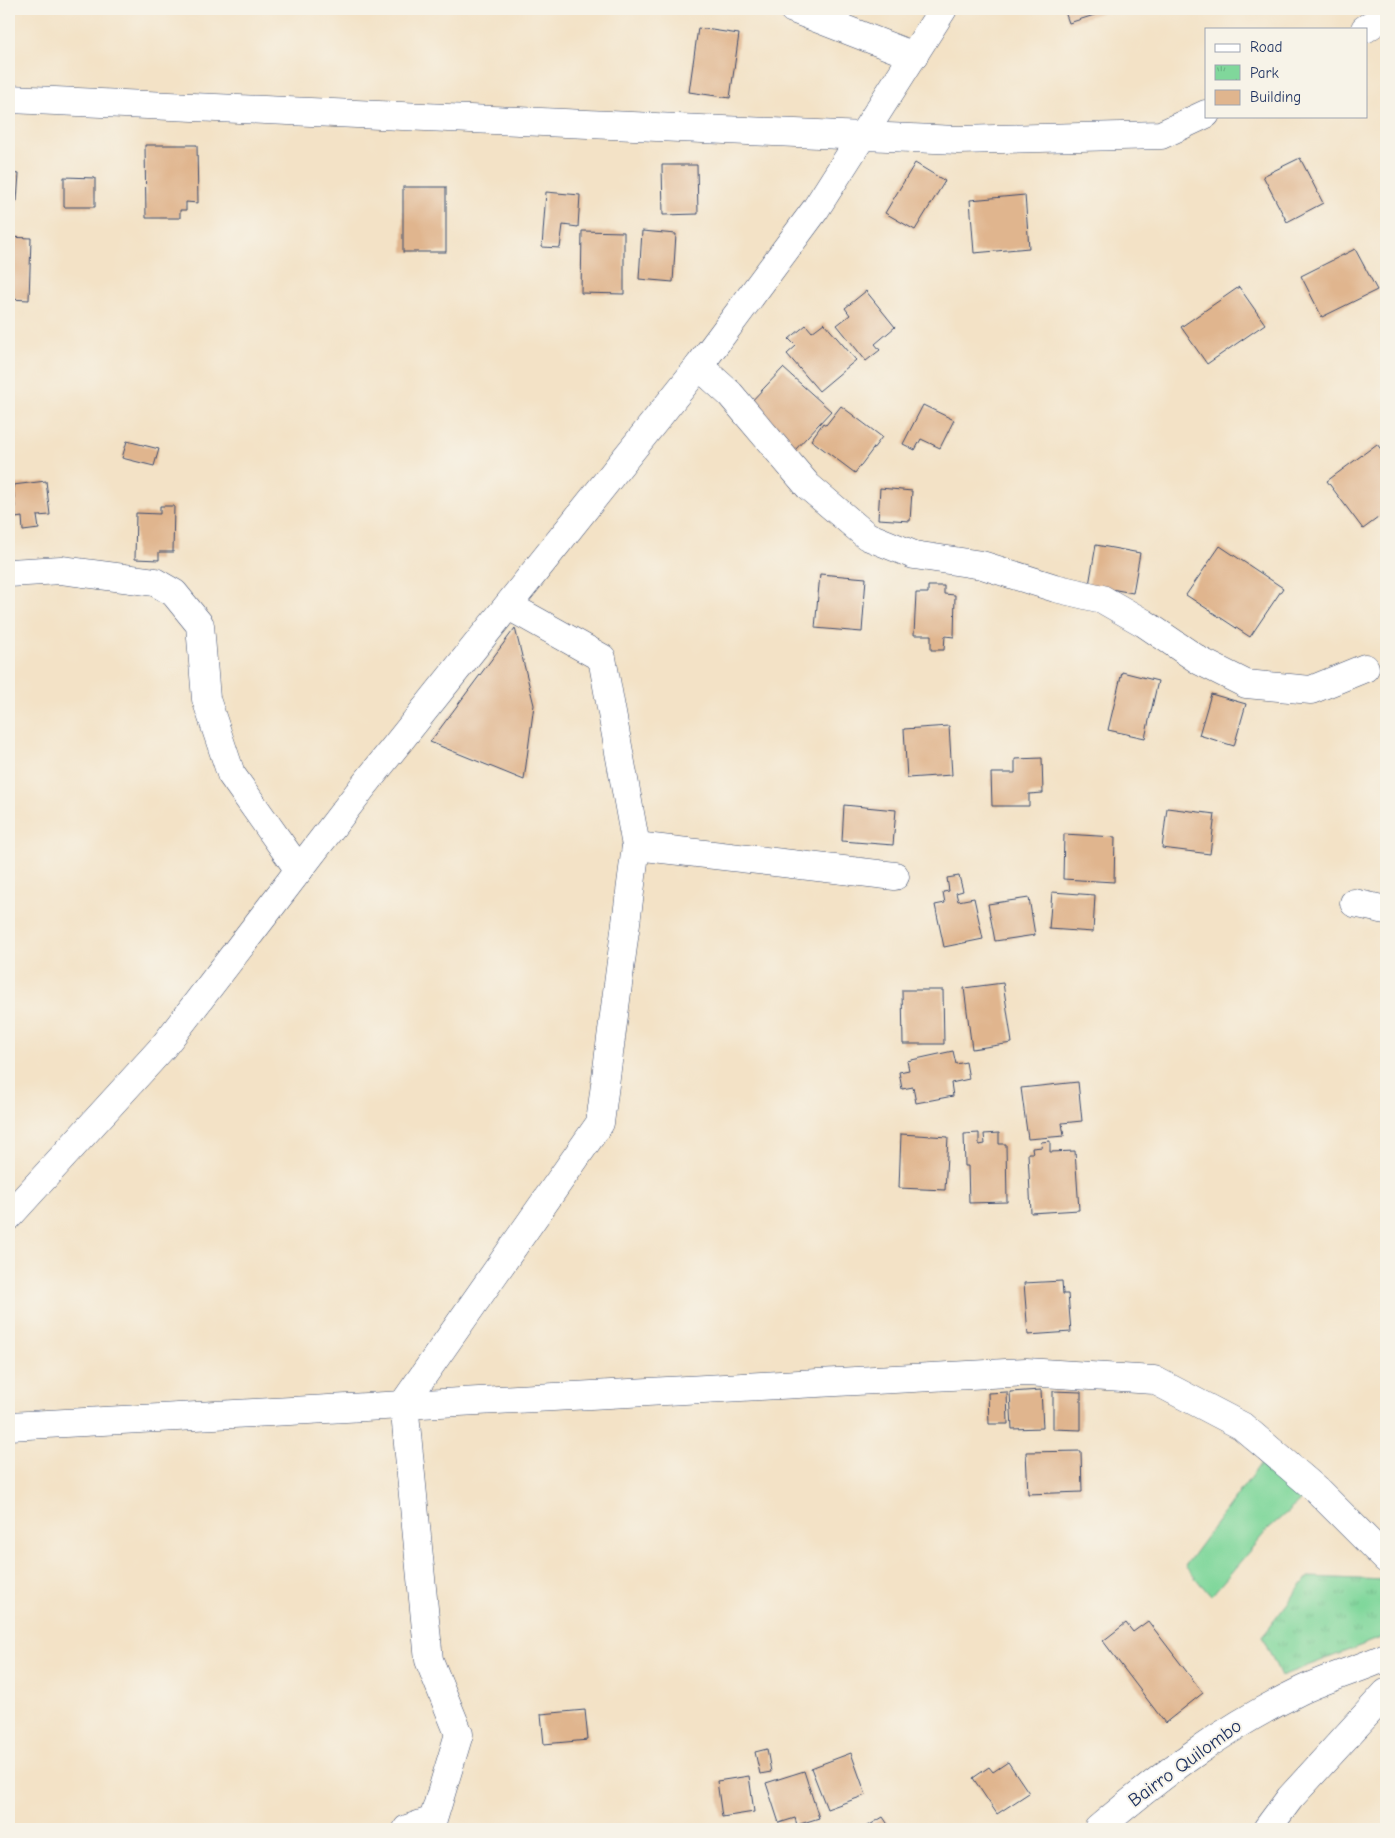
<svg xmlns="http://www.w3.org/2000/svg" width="1395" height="1838" font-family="'Comic Neue',sans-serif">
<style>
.grass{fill:#80d79b;stroke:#4e837c}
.park{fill:url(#park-tufts);stroke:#4e837c}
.building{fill:#e0b58e}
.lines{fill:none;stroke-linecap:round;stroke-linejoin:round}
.minor-casing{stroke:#3b4a6e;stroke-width:29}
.tertiary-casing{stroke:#3b4a6e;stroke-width:29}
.minor{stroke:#fff;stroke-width:28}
.tertiary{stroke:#fff;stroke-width:28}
.labels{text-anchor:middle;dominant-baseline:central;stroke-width:4;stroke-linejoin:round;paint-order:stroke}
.street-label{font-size:19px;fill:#1b2f5e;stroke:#f7f3e8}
</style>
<defs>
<pattern id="park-tufts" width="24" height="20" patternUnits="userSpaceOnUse" patternTransform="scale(1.25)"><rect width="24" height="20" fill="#80d79b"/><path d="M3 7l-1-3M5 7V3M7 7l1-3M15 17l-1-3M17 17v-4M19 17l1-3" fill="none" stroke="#6eb988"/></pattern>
</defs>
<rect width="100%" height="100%" fill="#f7f3e8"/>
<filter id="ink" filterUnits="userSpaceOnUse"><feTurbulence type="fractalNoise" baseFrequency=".02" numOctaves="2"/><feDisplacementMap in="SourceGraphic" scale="10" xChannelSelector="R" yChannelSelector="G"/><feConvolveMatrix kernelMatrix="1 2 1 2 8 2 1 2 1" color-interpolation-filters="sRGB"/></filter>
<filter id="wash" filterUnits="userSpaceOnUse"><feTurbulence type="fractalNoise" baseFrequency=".0096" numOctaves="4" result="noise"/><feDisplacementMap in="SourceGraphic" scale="20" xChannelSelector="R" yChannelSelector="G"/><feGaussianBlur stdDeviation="1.12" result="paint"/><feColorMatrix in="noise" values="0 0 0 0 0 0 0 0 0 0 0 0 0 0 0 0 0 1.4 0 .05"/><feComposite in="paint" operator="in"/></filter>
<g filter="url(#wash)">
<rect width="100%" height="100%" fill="#f3e2c6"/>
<!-- grass -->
<polygon class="grass" points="1261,1463 1306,1496 1269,1528 1211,1596 1185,1566"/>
<!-- park -->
<polygon class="park" points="1308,1577 1386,1580 1386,1636 1281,1676 1262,1636"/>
<g id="blocks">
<!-- building -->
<g class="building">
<polygon points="1064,9 1113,9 1069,23"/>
<polygon points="698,28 739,34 730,98 689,92"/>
<polygon points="145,145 197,145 198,203 186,202 186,210 180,210 180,218 146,218"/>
<polygon points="1300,158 1323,203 1287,222 1263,176"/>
<polygon points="915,163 945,181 915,230 885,213"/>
<polygon points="662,165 697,165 698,214 663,215"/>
<polygon points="9,173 19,174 17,201 9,200"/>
<polygon points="64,177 95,178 95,207 64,207"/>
<rect x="403" y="187" width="43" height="65"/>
<polygon points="546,192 580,195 578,227 563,225 560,248 542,247"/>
<polygon points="1025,195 1029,248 974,253 970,200"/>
<polygon points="582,231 624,232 624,294 581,293"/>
<polygon points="642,231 676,234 673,282 639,279"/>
<polygon points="9,237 31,238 29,300 9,299"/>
<polygon points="1355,249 1377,290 1322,317 1301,276"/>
<polygon points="1239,287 1265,324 1207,364 1181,327"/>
<polygon points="866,291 895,327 875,344 880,350 866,361 837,325 850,315 845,308"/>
<polygon points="824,323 856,360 819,391 787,354 796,346 789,339 806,325 812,332"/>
<polygon points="783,368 831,411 795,450 747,406"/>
<polygon points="923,405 954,420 940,448 921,439 915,450 903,444"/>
<polygon points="841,406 882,437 855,473 811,440 823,423 826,425"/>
<polygon points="127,441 159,449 154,466 122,458"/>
<polygon points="1377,444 1386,456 1386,512 1363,529 1327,481"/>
<polygon points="46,481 50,515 37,516 39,529 23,531 22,517 16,518 13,485"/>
<polygon points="880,488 912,491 910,521 878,519"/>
<polygon points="160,506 174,506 173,552 159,552 159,560 135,559 136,513 160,514"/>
<polygon points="1096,545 1140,553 1133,593 1089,585"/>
<polygon points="1220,546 1283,588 1250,637 1186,595"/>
<polygon points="820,574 866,578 862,632 815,628"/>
<polygon points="928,586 944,586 944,594 955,595 954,637 945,636 944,650 931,650 931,635 914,635 916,593 928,593"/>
<polygon points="515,628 534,705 524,780 430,742"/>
<polygon points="1122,672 1158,681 1145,738 1108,730"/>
<polygon points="1211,694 1246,704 1234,746 1199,735"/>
<polygon points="949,726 952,775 907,778 904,729"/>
<polygon points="1042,758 1043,793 1029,794 1029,806 992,806 991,773 1015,773 1015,759"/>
<polygon points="844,805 896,810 893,845 842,841"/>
<polygon points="1167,808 1215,814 1210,854 1162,848"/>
<polygon points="1064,834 1115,837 1114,882 1063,879"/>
<polygon points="959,876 963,891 956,893 958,901 974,898 983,939 944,947 935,905 945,903 943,892 949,891 947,878"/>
<polygon points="1052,892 1095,895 1093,932 1049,929"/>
<polygon points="1029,898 1035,935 995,941 988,904"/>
<polygon points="1003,983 1012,1043 972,1049 964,988"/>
<polygon points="902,990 943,990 944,1044 903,1044"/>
<polygon points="953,1051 956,1064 966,1062 969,1079 951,1083 953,1096 916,1103 913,1087 902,1089 899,1072 909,1070 907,1061"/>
<polygon points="1078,1082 1082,1121 1062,1123 1064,1136 1028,1139 1021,1088"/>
<polygon points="979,1133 979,1145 985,1144 984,1134 999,1133 999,1144 1006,1144 1007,1202 969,1203 968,1166 965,1166 964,1134"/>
<polygon points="901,1134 948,1137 945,1190 899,1188"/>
<polygon points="1050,1141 1050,1152 1075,1151 1079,1210 1031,1213 1028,1153 1033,1153 1032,1148 1042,1147 1041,1142"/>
<polygon points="1062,1281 1063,1294 1068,1294 1071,1332 1028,1335 1024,1283"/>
<polygon points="1041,1390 1043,1428 1012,1429 1010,1392"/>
<polygon points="1053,1391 1081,1392 1081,1430 1053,1429"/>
<polygon points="1007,1392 1008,1424 989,1424 988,1393"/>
<polygon points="1081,1451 1082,1492 1028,1494 1026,1452"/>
<polygon points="1148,1621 1203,1693 1165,1723 1103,1641 1126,1623 1133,1632"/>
<polygon points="585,1710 588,1740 544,1744 541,1714"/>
<polygon points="767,1749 771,1772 760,1774 755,1752"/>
<polygon points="851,1753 866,1795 827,1809 811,1768"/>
<polygon points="1008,1762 1029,1793 997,1814 973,1778 989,1767 993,1772"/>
<polygon points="804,1771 819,1818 797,1825 795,1818 779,1823 766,1783"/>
<polygon points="749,1776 754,1812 722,1817 717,1781"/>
<polygon points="883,1817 891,1829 863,1829"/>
</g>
</g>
</g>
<g filter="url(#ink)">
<use href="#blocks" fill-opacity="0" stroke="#3b4a6e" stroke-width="1"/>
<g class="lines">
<defs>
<g id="minor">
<polyline points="793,9 914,56"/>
<polyline points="9,99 864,136"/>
<polyline points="699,366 730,394 808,486 867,536 914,555 982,565 1055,588 1102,599 1144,623 1200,661 1246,684 1311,690 1365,668"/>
<polyline points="9,573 61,570 155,582 174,593 200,625 206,699 231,774 299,870"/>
<polyline points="636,846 895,876"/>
<polyline points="1354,903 1386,910"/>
<polyline points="9,1426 1026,1372 1154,1380 1242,1426 1317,1490 1386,1559"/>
<polyline points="407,1829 433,1820 459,1734 429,1660 404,1403 600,1123 636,846 602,658 509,606"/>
<polyline points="1267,1829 1290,1798 1386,1693"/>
</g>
<g id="tertiary">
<polyline points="1365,29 1386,15"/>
<polyline points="864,136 958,140 1161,135 1206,114"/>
<polyline points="9,1216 163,1047 362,788 699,366 815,210 943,9"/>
<path d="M1098 1829C1160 1776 1224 1728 1298 1692 1326 1678 1357 1670 1386 1657"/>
</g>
</defs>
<!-- minor casing -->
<use href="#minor" class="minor-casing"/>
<!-- tertiary casing -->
<use href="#tertiary" class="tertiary-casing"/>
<!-- minor -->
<use href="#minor" class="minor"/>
<!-- tertiary -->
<use href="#tertiary" class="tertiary"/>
</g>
</g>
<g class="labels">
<!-- street labels -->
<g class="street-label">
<text transform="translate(1185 1763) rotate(-36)">Bairro Quilombo</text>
</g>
</g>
<!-- margin -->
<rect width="1395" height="1838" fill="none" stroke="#f7f3e8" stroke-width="30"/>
<!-- legend -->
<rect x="1205" y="28" width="162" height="90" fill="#f7f3e8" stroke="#9fa5b1"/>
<rect x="1215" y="44" width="25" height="8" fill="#ffffff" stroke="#9fa5b1"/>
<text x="1250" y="52" font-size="15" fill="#1b2f5e">Road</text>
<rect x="1215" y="65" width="25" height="15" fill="url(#park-tufts)" stroke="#9fa5b1"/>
<text x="1250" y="78" font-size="15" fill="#1b2f5e">Park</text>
<rect x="1215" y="90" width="25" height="15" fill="#e0b58e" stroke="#9fa5b1"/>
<text x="1250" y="102" font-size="15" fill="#1b2f5e">Building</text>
</svg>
